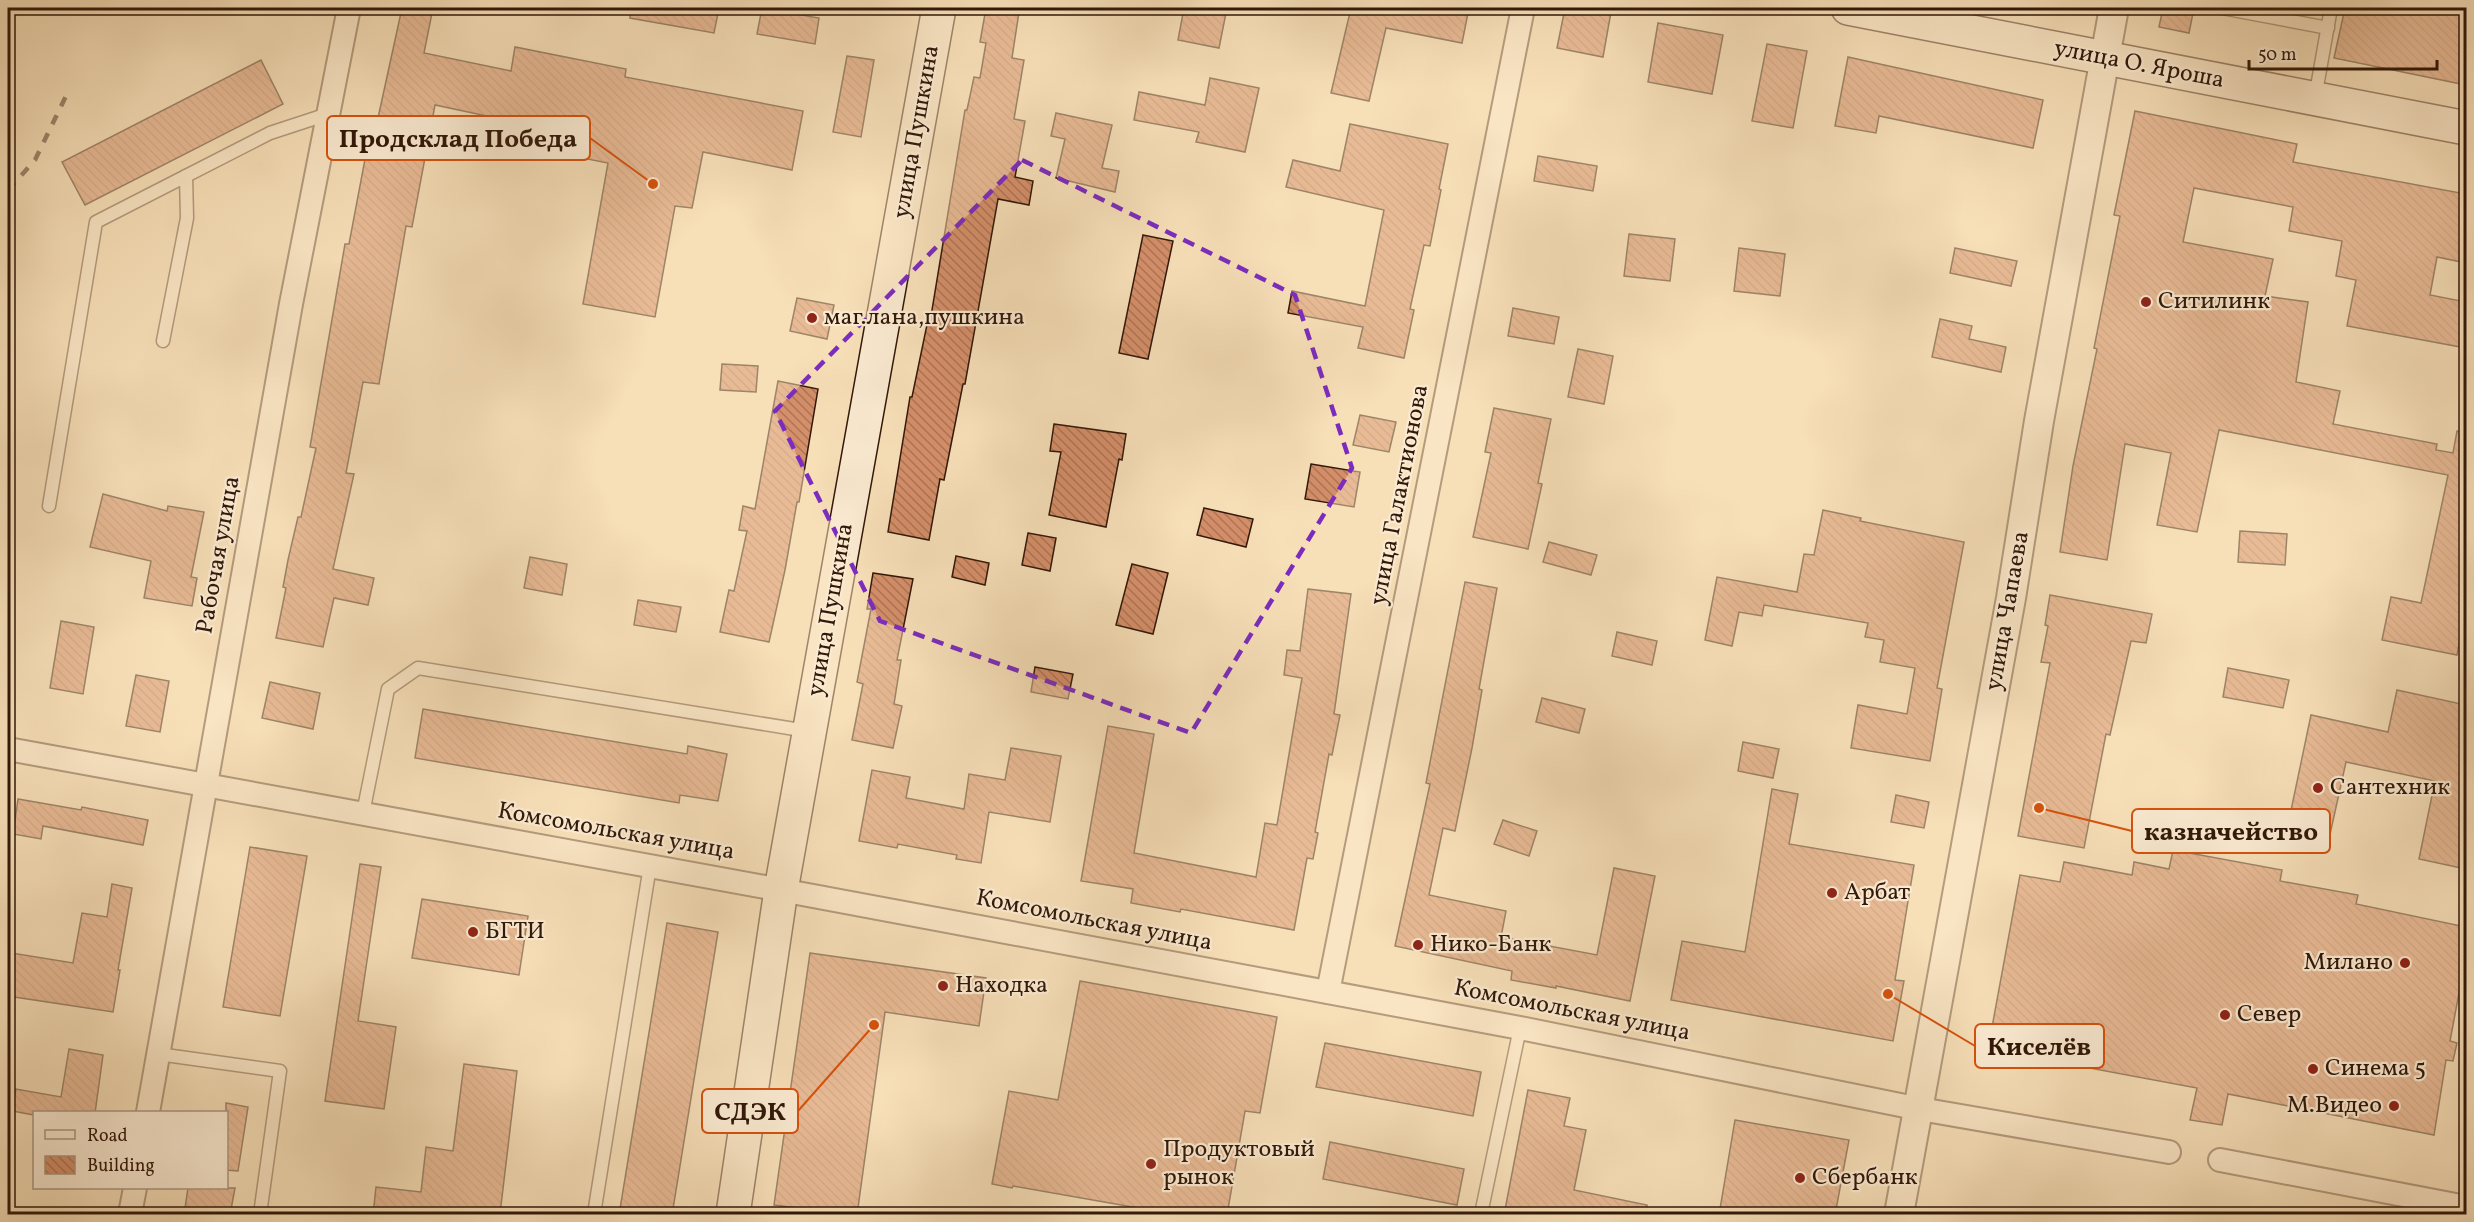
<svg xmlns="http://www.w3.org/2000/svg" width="2474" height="1222" font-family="Vollkorn,serif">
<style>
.building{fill:url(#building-back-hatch);stroke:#311809;stroke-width:1.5}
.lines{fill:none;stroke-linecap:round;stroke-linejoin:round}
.service-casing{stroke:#624a35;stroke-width:15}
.minor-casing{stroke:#624a35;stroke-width:26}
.tertiary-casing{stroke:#624a35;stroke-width:32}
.secondary-casing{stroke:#311809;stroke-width:36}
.service{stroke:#faead1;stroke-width:12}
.minor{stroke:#faead1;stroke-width:22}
.tertiary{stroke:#faead1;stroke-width:28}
.secondary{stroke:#faead1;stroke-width:33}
.rail{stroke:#311809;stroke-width:4.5;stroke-dasharray:10 10;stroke-linecap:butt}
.marked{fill:none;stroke:#7b2cbf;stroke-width:4.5;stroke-dasharray:12 8;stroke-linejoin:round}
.poi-dot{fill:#8f2418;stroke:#faead1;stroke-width:2}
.labels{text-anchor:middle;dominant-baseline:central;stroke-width:4.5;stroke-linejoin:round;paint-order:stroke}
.street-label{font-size:24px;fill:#311809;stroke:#faead1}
.poi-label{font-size:24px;fill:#311809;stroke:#faead1;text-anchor:start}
.leader{fill:none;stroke:#d6520c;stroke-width:2}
.callout-dot{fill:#d6520c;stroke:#faead1;stroke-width:2}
.callout{fill:#faead1;stroke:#d6520c;stroke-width:2}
.callout-label{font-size:26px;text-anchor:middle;font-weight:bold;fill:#311809}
</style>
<defs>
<pattern id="building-back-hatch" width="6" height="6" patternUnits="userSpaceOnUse" patternTransform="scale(1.5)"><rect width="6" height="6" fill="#d58f6a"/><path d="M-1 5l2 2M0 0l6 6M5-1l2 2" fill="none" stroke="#ad7455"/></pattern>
</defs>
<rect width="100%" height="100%" fill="#f7dfb8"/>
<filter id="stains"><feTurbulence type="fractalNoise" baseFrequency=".00333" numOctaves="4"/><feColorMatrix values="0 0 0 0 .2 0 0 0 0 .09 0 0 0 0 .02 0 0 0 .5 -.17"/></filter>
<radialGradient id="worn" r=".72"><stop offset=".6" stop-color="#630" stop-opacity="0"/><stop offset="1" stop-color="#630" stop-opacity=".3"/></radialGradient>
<!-- building -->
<g class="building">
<polygon points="402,8 433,8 424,53 511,71 515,47 626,69 625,77 803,111 792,170 703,152 692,208 675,206 655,317 583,304 608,163 497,141 501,119 435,105 412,227 406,226 379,384 363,382 346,473 354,474 333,569 374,578 368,605 334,598 323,647 276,638 286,588 283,587 288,560 298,517 301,517 316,448 310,447 345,244 349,244 373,117 378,118"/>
<polygon points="630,8 719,8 714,33 630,18"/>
<polygon points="762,8 819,18 815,44 757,34"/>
<polygon points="986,8 1019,12 1012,58 1024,60 1014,119 1025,121 1015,177 1033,181 1029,205 998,199 965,384 963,384 944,480 940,479 929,540 888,532 910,397 912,397 929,315 931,316 965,110 967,110 974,77 980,78 986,43 980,42"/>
<polygon points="1184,8 1227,8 1219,48 1178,40"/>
<polygon points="1351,8 1469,8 1462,43 1386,28 1369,101 1331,93"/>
<polygon points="1565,8 1586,8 1611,12 1603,57 1557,48"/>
<polygon points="2163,8 2194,8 2189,33 2159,27"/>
<polygon points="2345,8 2466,8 2466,85 2334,58"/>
<polygon points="1658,23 1723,35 1712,94 1648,82"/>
<polygon points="1767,44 1807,51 1793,128 1752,121"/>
<polygon points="847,56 874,60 861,137 833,132"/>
<polygon points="1848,57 2043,100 2033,148 1879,116 1876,133 1835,126"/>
<polygon points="261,60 283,104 85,205 62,162"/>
<polygon points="1210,78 1259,88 1245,152 1196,142 1199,132 1134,120 1139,92 1205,105"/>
<polygon points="2135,111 2297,144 2293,162 2466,194 2466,263 2437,257 2430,295 2466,302 2466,348 2347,326 2356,280 2336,276 2342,241 2289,231 2293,207 2194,188 2183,242 2273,259 2265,296 2308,302 2296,382 2340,391 2333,424 2437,444 2436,450 2453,453 2457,431 2466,432 2466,646 2459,644 2457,655 2382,640 2391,597 2421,603 2448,475 2219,430 2197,532 2157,525 2171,453 2125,444 2107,560 2060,552 2073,466 2097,349 2094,348 2120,216 2114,215"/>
<polygon points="1056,113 1112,125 1102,168 1119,171 1115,192 1056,178 1065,139 1051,136"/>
<polygon points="1350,124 1448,144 1439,189 1441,190 1430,246 1424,245 1410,309 1414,310 1404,358 1358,348 1363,327 1288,313 1292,291 1365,306 1384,210 1286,187 1293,160 1340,171"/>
<polygon points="1538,156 1597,166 1593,191 1534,181"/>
<polygon points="1629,234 1675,239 1670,281 1624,276"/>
<polygon points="1143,235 1173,241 1148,359 1119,353"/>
<polygon points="1739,248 1785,254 1780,296 1734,291"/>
<polygon points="1955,248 2017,261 2011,286 1950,273"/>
<polygon points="797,298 834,305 827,339 790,331"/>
<polygon points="1513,308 1559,317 1554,344 1508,336"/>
<polygon points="1940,319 1972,326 1969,339 2006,347 2001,372 1932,357"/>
<polygon points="1578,349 1613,356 1604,404 1568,397"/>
<polygon points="722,364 758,366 756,392 720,390"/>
<polygon points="778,381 818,389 799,502 797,502 785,570 769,642 720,632 729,590 734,591 747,531 739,530 743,506 755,509"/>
<polygon points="1494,408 1551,419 1538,483 1542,484 1528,549 1473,537 1491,453 1485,452"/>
<polygon points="1360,415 1396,422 1389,452 1353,445"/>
<polygon points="1054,424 1126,434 1122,460 1119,459 1106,527 1049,515 1061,452 1050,451"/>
<polygon points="1311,464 1360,472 1354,507 1305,499"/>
<polygon points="103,494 167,511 168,506 204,512 191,577 197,578 192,606 144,598 151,561 90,547"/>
<polygon points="1204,508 1253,519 1246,547 1197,535"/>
<polygon points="1823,510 1861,518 1860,521 1964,542 1937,688 1942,689 1930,761 1851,748 1858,705 1907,714 1915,668 1880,662 1884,640 1865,637 1868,623 1764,605 1762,616 1739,612 1732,646 1705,640 1717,577 1797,592 1804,554 1814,555"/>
<polygon points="2240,531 2287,534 2285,565 2238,562"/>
<polygon points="1028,533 1056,538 1050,571 1022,565"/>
<polygon points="1549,542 1597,555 1591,575 1543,562"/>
<polygon points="956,556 989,563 985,585 952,577"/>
<polygon points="530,557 567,564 562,595 524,588"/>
<polygon points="1132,564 1168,573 1153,634 1116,625"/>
<polygon points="873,573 913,579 897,660 901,660 894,704 902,706 893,748 852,740 863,684 857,682 871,609 867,609"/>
<polygon points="1465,582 1497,588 1479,689 1482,690 1472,748 1455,831 1443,828 1429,895 1506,911 1501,937 1597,955 1614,868 1655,876 1630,1001 1556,986 1556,988 1511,980 1512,971 1395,946 1430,784 1426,783"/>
<polygon points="1308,589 1351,594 1334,714 1340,715 1332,755 1329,754 1315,832 1318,833 1313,859 1307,858 1294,930 1181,909 1180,912 1131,903 1133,889 1081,881 1108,726 1154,734 1134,853 1256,877 1265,823 1277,825 1302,678 1284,675 1287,650 1300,651"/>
<polygon points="2050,595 2152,614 2146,643 2131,641 2110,735 2106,734 2084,848 2018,836 2050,663 2041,662 2048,626 2045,625"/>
<polygon points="638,600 681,607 676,632 634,625"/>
<polygon points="61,621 94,627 83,694 50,688"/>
<polygon points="1617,632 1657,641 1652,665 1612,656"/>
<polygon points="1035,667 1073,674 1068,699 1031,692"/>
<polygon points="2228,668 2289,680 2283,708 2223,697"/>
<polygon points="136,675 169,681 160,732 126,726"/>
<polygon points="270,682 320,693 313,729 262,718"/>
<polygon points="2397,690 2466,705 2466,869 2419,859 2435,781 2346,762 2327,848 2285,839 2311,715 2388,732"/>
<polygon points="1542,698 1585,709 1579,733 1536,722"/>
<polygon points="423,709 687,754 688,746 727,754 718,801 680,795 679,803 415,758"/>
<polygon points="1743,742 1779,749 1773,778 1738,771"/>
<polygon points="1011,748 1061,756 1050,822 989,812 981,863 956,859 957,855 898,844 897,848 859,841 872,770 910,777 906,798 964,809 969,774 1005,780"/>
<polygon points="1772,789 1798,794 1789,844 1914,865 1895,980 1904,981 1893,1041 1671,1000 1682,941 1745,952"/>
<polygon points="1896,795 1929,802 1924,828 1891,822"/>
<polygon points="18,799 81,810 82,807 148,820 143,845 43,826 41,839 13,834"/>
<polygon points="1503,820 1537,831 1529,856 1494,844"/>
<polygon points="250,847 307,856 280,1016 223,1007"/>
<polygon points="2173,850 2282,870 2280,881 2358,895 2356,904 2466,927 2466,956 2450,1041 2457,1043 2453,1061 2446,1060 2434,1135 2228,1094 2222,1125 2190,1120 2197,1088 1988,1049 2020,875 2060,882 2064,862 2132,875 2134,862 2169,869"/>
<polygon points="360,864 381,867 358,1021 396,1027 384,1109 325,1101"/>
<polygon points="112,884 132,888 118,970 120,970 113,1012 8,996 12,953 73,963 82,913 107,917"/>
<polygon points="422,899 528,916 519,975 412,958"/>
<polygon points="667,923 718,932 672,1215 619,1215"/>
<polygon points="810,953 986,978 979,1026 885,1012 857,1215 774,1205"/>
<polygon points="1080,981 1277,1017 1260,1113 1245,1111 1227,1215 1178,1215 1013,1186 1012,1188 992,1184 1009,1091 1058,1100"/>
<polygon points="1325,1043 1481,1072 1473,1116 1316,1087"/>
<polygon points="69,1049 103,1055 95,1113 34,1113 34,1115 12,1111 16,1089 61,1097"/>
<polygon points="464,1064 517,1071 500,1214 459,1209 458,1215 373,1215 376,1187 421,1192 426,1147 453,1151"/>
<polygon points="1528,1090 1570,1098 1564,1126 1586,1130 1574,1190 1647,1205 1647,1215 1504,1215"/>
<polygon points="226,1103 248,1107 238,1171 226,1170"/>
<polygon points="1735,1120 1849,1140 1835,1215 1719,1215"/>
<polygon points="1330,1142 1464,1169 1457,1205 1323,1179"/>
<polygon points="188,1188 235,1188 230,1215 184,1215"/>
</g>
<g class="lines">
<defs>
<g id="service">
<polyline points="2222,8 2328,28"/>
<polyline points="2315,98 2331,8"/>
<polyline points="163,341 187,218 186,176"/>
<polyline points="49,506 96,222 270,133 328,114"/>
<polyline points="363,813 388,689 418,668 807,731"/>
<polyline points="158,1054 280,1071 260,1214"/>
<polyline points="594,1214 650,866"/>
<polyline points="1481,1214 1520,1028"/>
</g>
<g id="minor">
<polyline points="8,749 781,890 1520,1028 1920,1109 2169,1152"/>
<polyline points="1328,992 1523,8"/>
<polyline points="148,1112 291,304 349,8"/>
<polyline points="2220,1160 2466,1207"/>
<polyline points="130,1214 135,1188"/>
</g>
<polyline id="tertiary" points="1899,1214 2011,598 2039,421 2114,8"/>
<g id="secondary">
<polyline points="1848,8 2466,128"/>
<polyline points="733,1214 781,890 939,8"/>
</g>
</defs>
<!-- service casing -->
<use href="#service" class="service-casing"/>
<!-- minor casing -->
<use href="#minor" class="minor-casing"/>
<!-- tertiary casing -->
<use href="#tertiary" class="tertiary-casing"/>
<!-- secondary casing -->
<use href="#secondary" class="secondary-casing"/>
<!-- service -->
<use href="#service" class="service"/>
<!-- minor -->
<use href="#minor" class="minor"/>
<!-- tertiary -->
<use href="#tertiary" class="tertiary"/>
<!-- secondary -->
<use href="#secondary" class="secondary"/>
<!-- rail -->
<polyline class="rail" points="8,190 35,160 68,92"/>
</g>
<!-- marked area -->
<path d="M0 0H2474V1222H0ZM1022 160 1295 295 1352 468 1191 733 880 621 775 411Z" fill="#f7dfb8" fill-opacity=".55" fill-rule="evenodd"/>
<path class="marked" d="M1022 160 1295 295 1352 468 1191 733 880 621 775 411Z"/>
<!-- markers -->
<g class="poi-dot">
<circle cx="2146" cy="302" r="6"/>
<circle cx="812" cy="318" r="6"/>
<circle cx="2318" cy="788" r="6"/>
<circle cx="1832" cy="893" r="6"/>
<circle cx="473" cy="932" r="6"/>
<circle cx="1418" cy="945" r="6"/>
<circle cx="2405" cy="963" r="6"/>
<circle cx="943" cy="986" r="6"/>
<circle cx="2225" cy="1015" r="6"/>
<circle cx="2313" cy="1069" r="6"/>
<circle cx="2394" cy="1106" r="6"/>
<circle cx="1151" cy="1164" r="6"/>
<circle cx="1800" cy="1178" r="6"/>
</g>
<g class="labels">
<!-- street labels -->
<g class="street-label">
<text transform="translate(2139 65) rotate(11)">улица О. Яроша</text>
<text transform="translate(917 132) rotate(-80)">улица Пушкина</text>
<text transform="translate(1400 495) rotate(-79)">улица Галактионова</text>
<text transform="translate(219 555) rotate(-80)">Рабочая улица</text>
<text transform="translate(831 610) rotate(-80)">улица Пушкина</text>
<text transform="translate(2008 611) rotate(-80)">улица Чапаева</text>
<text transform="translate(616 832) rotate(10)">Комсомольская улица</text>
<text transform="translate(1094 921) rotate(11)">Комсомольская улица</text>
<text transform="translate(1572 1011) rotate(11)">Комсомольская улица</text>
</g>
<!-- poi labels -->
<g class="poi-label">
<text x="2158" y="302">Ситилинк</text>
<text x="824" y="318">маг.лана,пушкина</text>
<text x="2330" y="788">Сантехник</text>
<text x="1844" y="893">Арбат</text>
<text x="485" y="932">БГТИ</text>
<text x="1430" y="945">Нико-Банк</text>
<text x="2393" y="963" text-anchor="end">Милано</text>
<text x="955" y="986">Находка</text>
<text x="2237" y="1015">Север</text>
<text x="2325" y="1069">Синема 5</text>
<text x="2382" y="1106" text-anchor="end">М.Видео</text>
<text x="1163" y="1150">Продуктовый<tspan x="1163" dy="28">рынок</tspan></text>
<text x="1812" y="1178">Сбербанк</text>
</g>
</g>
<!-- callouts -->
<path class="leader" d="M653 184L590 138M2039 808L2132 831M1888 994L1975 1046M874 1025L798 1111"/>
<g class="callout-dot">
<circle cx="653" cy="184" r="6"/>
<circle cx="2039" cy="808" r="6"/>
<circle cx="1888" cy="994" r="6"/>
<circle cx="874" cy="1025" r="6"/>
</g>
<g class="callout">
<rect x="327" y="116" width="263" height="44" rx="6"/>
<rect x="2132" y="809" width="198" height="44" rx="6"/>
<rect x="1975" y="1024" width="129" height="44" rx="6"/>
<rect x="702" y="1089" width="96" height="44" rx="6"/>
</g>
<g class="callout-label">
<text x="458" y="147">Продсклад Победа</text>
<text x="2231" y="840">казначейство</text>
<text x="2039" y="1055">Киселёв</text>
<text x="750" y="1120">СДЭК</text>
</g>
<!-- margin -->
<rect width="2474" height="1222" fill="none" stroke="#f7dfb8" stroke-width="30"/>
<rect x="9" y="9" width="2456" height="1204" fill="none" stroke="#311809" stroke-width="3"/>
<rect x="15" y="15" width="2444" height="1192" fill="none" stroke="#311809" stroke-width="1.5"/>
<!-- legend -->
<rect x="33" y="1111" width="195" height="78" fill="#faead1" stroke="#aa9681" stroke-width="1.5"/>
<rect x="45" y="1130" width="30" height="9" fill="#faead1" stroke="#aa9681" stroke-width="1.5"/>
<text x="87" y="1141" font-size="18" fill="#311809">Road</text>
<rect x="45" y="1156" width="30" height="18" fill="url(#building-back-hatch)" stroke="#aa9681" stroke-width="1.5"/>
<text x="87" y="1171" font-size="18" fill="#311809">Building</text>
<!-- scale -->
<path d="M2249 60v9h188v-9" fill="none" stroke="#311809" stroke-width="3"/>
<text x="2258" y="60" font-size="18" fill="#311809" stroke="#faead1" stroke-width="4.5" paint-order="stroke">50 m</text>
<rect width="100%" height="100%" filter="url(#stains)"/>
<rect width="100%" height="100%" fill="url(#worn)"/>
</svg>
